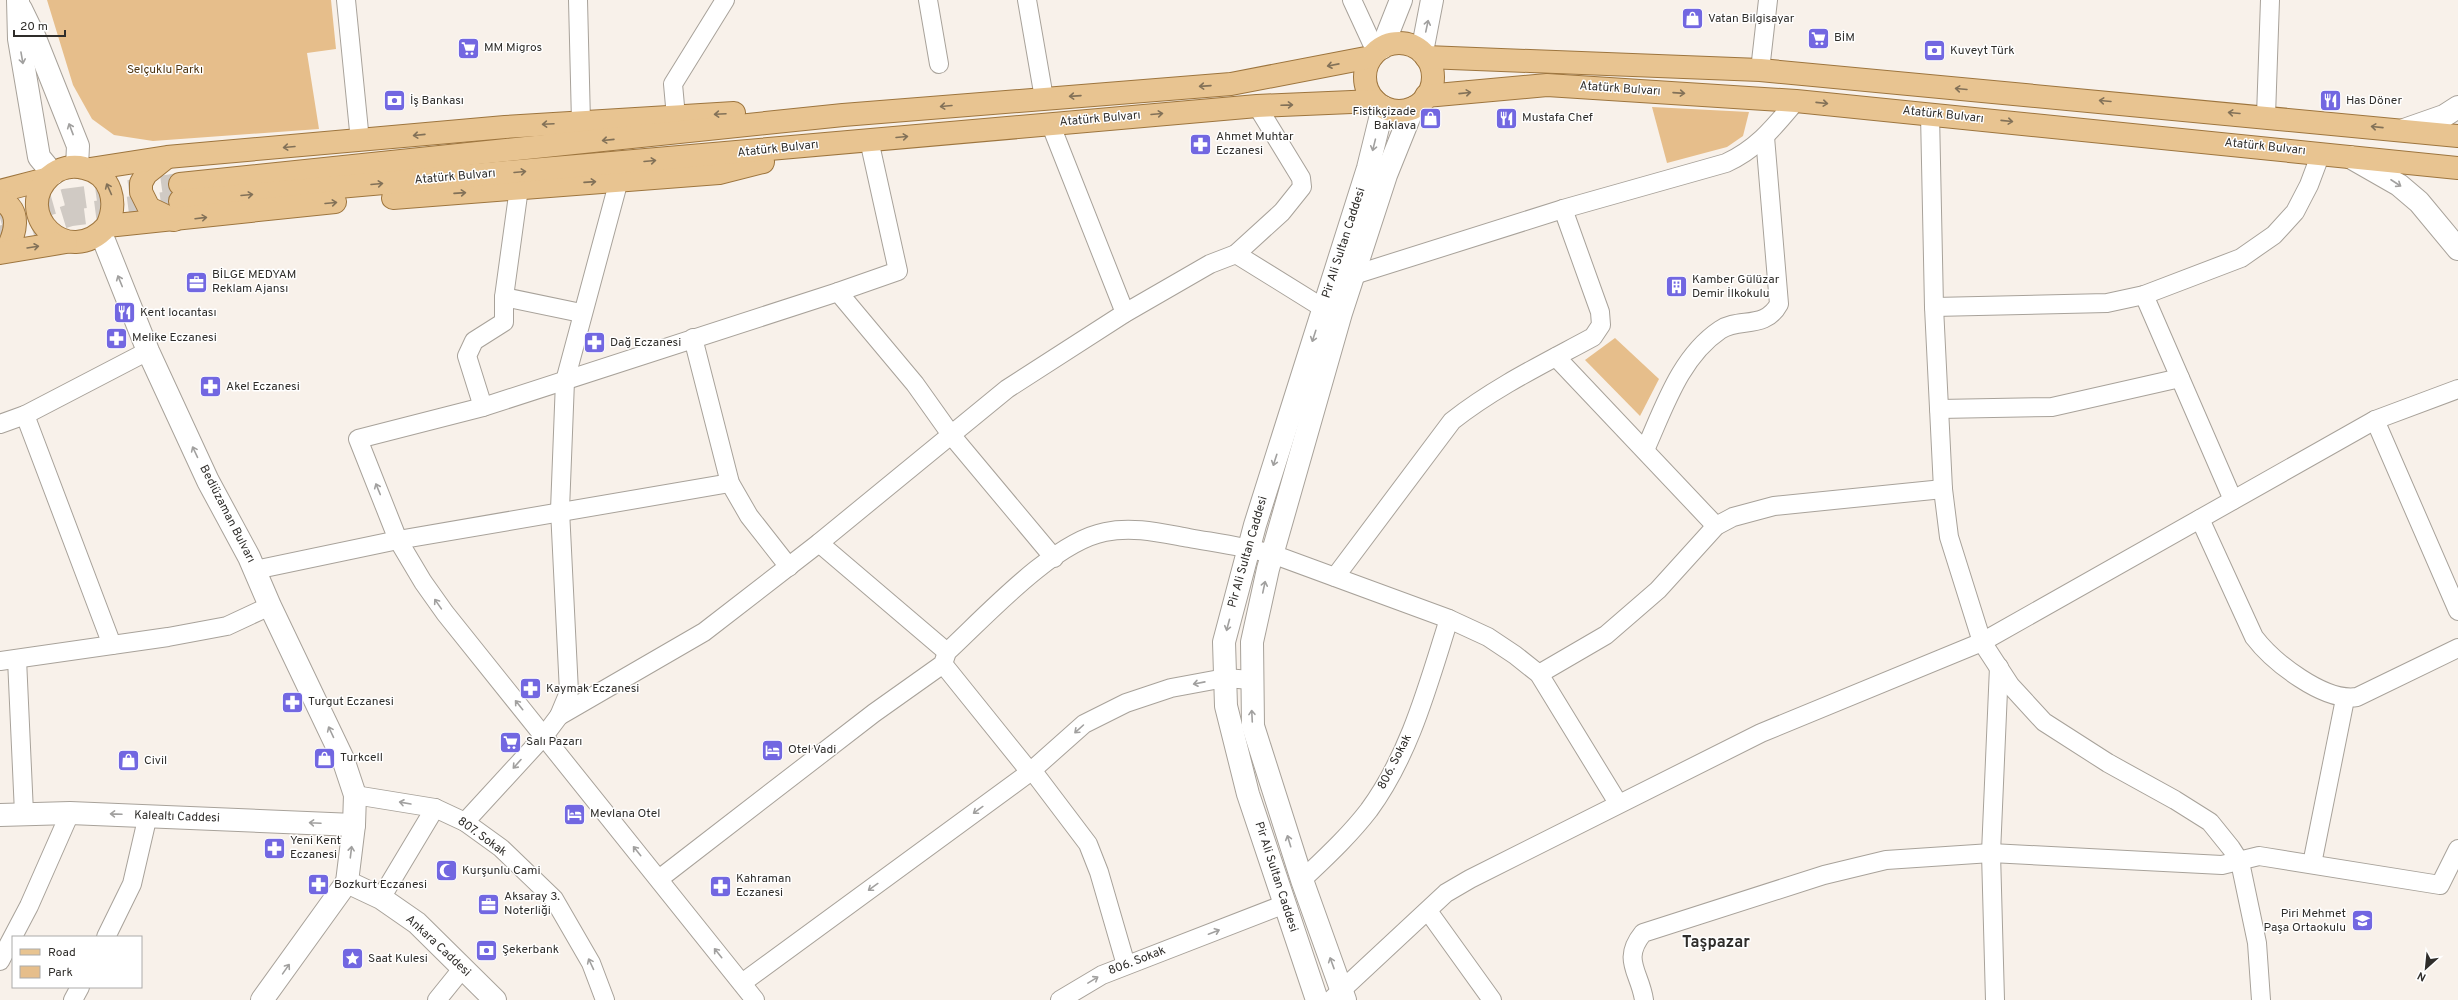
<svg xmlns="http://www.w3.org/2000/svg" width="2458" height="1000" font-family="Overpass,sans-serif">
<style>
.green{fill:#e6be8b}
.lines{fill:none;stroke-linecap:round;stroke-linejoin:round}
.primary-tunnel{stroke:#d0cac4;stroke-width:22;stroke-dasharray:22 11;stroke-linecap:butt}
.street-casing{stroke:#a8a29a;stroke-width:20}
.secondary-casing{stroke:#a8a29a;stroke-width:24}
.primary-casing{stroke:#9d753e;stroke-width:24}
.street{stroke:#fff;stroke-width:18}
.secondary{stroke:#fff;stroke-width:22}
.primary{stroke:#e8c491;stroke-width:22}
.oneway{stroke:#a1a09f}
.oneway2{stroke:#827158}
.labels{text-anchor:middle;dominant-baseline:central;stroke-width:3;stroke-linejoin:round;paint-order:stroke}
.poi-label{font-size:12px;fill:#2f2d2a;stroke:#fff;text-anchor:start}
.park-label{font-size:12px;fill:#4f3612;stroke:#fff}
.street-label{font-size:12px;fill:#2f2d2a;stroke:#fff}
.district-label{font-size:16px;font-weight:bold;fill:#2f2d2a;stroke:#fff}
</style>
<rect width="100%" height="100%" fill="#f8f1ea"/>
<!-- green -->
<g class="green">
<polygon points="47,0 331,0 336,49 307,53 319,129 153,141 114,135 92,119 73,85"/>
<polygon points="1652,107 1749,112 1743,136 1727,147 1667,163"/>
<polygon points="1615,338 1659,379 1640,416 1585,360"/>
</g>
<g class="lines">
<!-- primary-tunnel -->
<g class="primary-tunnel">
<polyline points="0,218 64,200 180,184"/>
<polyline points="0,237 71,215 180,201"/>
</g>
<defs>
<g id="street">
<polyline points="346,0 360,141"/>
<polyline points="578,0 581,122"/>
<polyline points="928,0 939,64"/>
<polyline points="1027,0 1044,98"/>
<polyline points="1352,0 1376,52"/>
<polyline points="1760,70 1768,0"/>
<polyline points="1930,114 1934,307 1943,489 1949,537 1982,642 2010,685 2044,722 2108,763 2175,800 2210,822 2231,848 2240,862 2257,943 2261,1000"/>
<polyline points="2266,116 2270,0"/>
<polyline points="676,117 673,84 725,0"/>
<polyline points="1050,123 1125,313"/>
<polyline points="1236,254 1282,212 1302,187 1301,178 1257,106"/>
<path d="M1354 275 1563 209 1726 163C1758 148 1774 127 1796 101"/>
<polyline points="838,292 898,271 869,140"/>
<polyline points="2144,295 2233,500"/>
<polyline points="504,297 581,313"/>
<polyline points="1934,307 2107,303 2144,295 2241,258 2274,235 2295,212 2309,185 2321,153"/>
<polyline points="693,338 730,483 749,516 789,567"/>
<polyline points="1556,357 1716,526"/>
<polyline points="483,407 467,356 474,341 504,322 504,297 519,188"/>
<polyline points="1939,409 2052,407 2180,378"/>
<polyline points="25,415 112,645"/>
<polyline points="2375,420 2458,611"/>
<polyline points="0,424 25,415 148,351"/>
<path d="M1645 450C1664 408 1680 357 1720 330 1739 317 1765 330 1779 304L1765 137"/>
<path d="M2200 519 2254 637C2273 662 2324 702 2357 697L2458 648"/>
<polyline points="819,543 947,652"/>
<polyline points="255,570 398,540 730,483"/>
<path d="M1335 577 1452 421C1495 387 1545 363 1593 337L1601 325 1600 312 1563 209"/>
<polyline points="17,659 24,813"/>
<polyline points="0,661 168,637 227,626 270,606"/>
<polyline points="943,664 1030,772"/>
<polyline points="1539,674 1606,635 1658,590 1716,526 1733,517 1774,506 1943,489"/>
<polyline points="559,716 704,632 819,543 1007,389 1125,313 1210,264 1236,254 1323,308"/>
<polyline points="1032,770 1088,844 1099,872 1126,965"/>
<polyline points="355,795 435,808 465,822 501,848 554,899 591,963 605,1000"/>
<polyline points="465,822 544,736 559,716 569,692 560,510 565,381 619,180"/>
<polyline points="2312,864 2345,699"/>
<path d="M659 879 874 713 943 664 947 652C986 616 1053 542 1105 532 1133 526 1161 533 1189 538 1217 543 1245 547 1272 554L1449 619 1488 637 1515 655 1539 674 1618 803"/>
<path d="M1302 880C1325 858 1349 836 1369 810 1410 754 1428 685 1449 619"/>
<polyline points="381,898 435,808"/>
<polyline points="1428,911 1492,1000"/>
<polyline points="106,937 132,884 148,815"/>
<polyline points="0,961 29,906 70,813"/>
<polyline points="742,983 1030,772 1084,724 1126,703 1171,688 1225,678 1251,680"/>
<polyline points="73,1000 80,987"/>
<polyline points="437,1000 462,969"/>
<polyline points="755,1000 445,613 423,582 398,540 358,439 483,407 838,292 915,384 952,436 1054,558"/>
<polyline points="1060,1000 1102,975 1285,904"/>
<polyline points="1331,1000 1446,893 1470,879 1761,733 1982,642 2375,420 2458,389"/>
<path d="M1644 1000C1640 972 1621 960 1643 933L1824 875 1886 860 1991 853 2222 865 2259 856 2440 885 2458 849"/>
<polyline points="1995,1000 1991,853 1999,667"/>
</g>
<g id="secondary">
<polyline points="18,0 19,39 39,157 53,174"/>
<polyline points="21,9 35,38 78,146 77,166"/>
<polyline points="1382,48 1401,0"/>
<polyline points="1422,52 1432,0"/>
<polyline points="2404,130 2444,116 2458,107"/>
<polyline points="2350,157 2399,185 2419,202 2458,249"/>
<polyline points="101,233 148,351 208,481 249,557 270,606 343,759 355,795 354,825 347,882 381,898 417,923 495,1000"/>
<polyline points="0,815 70,813 354,825"/>
<polyline points="262,1000 347,882"/>
<polyline points="1317,1000 1248,794 1226,706 1224,642 1255,525 1368,168 1383,107"/>
<polyline points="1345,1000 1302,880 1253,726 1252,642 1268,569 1341,313 1386,175 1413,108"/>
</g>
<g id="primary">
<circle cx="1399" cy="77" r="34"/>
<polyline points="1426,57 1760,70 2458,136"/>
<polyline points="1426,96 1547,85 1796,101 2458,168"/>
<polyline points="166,158 146,174 141,183 141,192 149,208 174,220"/>
<polyline points="90,169 167,157 505,127 734,113"/>
<polyline points="180,184 843,115 1231,84 1371,57"/>
<polyline points="0,191 46,179"/>
<polyline points="393,198 719,173 763,162"/>
<path d="M0 200C23 210 15 235 6 251"/>
<polyline points="180,201 1257,106 1375,101"/>
<path d="M107 226C118 203 112 174 84 168 72 165 59 168 50 176 11 213 68 270 107 226L335 202"/>
<polyline points="0,253 66,242"/>
</g>
</defs>
<!-- street casing -->
<use href="#street" class="street-casing"/>
<!-- secondary casing -->
<use href="#secondary" class="secondary-casing"/>
<!-- primary casing -->
<use href="#primary" class="primary-casing"/>
<!-- street -->
<use href="#street" class="street"/>
<!-- secondary -->
<use href="#secondary" class="secondary"/>
<!-- primary -->
<use href="#primary" class="primary"/>
</g>
<!-- one-way arrows -->
<defs><path id="oneway-shaft" d="M-6 0H5M1.5-3L5.5 0L1.5 3" fill="none" stroke-width="1.6" stroke-linecap="round" stroke-linejoin="round"/></defs>
<g class="oneway">
<use href="#oneway-shaft" transform="translate(1427 26) rotate(-78)"/>
<use href="#oneway-shaft" transform="translate(22 58) rotate(80)"/>
<use href="#oneway-shaft" transform="translate(71 129) rotate(-111)"/>
<use href="#oneway-shaft" transform="translate(1374 145) rotate(104)"/>
<use href="#oneway-shaft" transform="translate(2396 183) rotate(33)"/>
<use href="#oneway-shaft" transform="translate(120 281) rotate(-112)"/>
<use href="#oneway-shaft" transform="translate(1314 336) rotate(108)"/>
<use href="#oneway-shaft" transform="translate(195 452) rotate(-115)"/>
<use href="#oneway-shaft" transform="translate(1275 460) rotate(108)"/>
<use href="#oneway-shaft" transform="translate(378 489) rotate(-112)"/>
<use href="#oneway-shaft" transform="translate(1264 587) rotate(-78)"/>
<use href="#oneway-shaft" transform="translate(438 604) rotate(-125)"/>
<use href="#oneway-shaft" transform="translate(1228 625) rotate(105)"/>
<use href="#oneway-shaft" transform="translate(1199 683) rotate(169)"/>
<use href="#oneway-shaft" transform="translate(519 705) rotate(-129)"/>
<use href="#oneway-shaft" transform="translate(1252 716) rotate(-93)"/>
<use href="#oneway-shaft" transform="translate(1079 729) rotate(138)"/>
<use href="#oneway-shaft" transform="translate(331 732) rotate(-115)"/>
<use href="#oneway-shaft" transform="translate(517 764) rotate(132)"/>
<use href="#oneway-shaft" transform="translate(405 803) rotate(-170)"/>
<use href="#oneway-shaft" transform="translate(978 810) rotate(144)"/>
<use href="#oneway-shaft" transform="translate(116 814) rotate(-178)"/>
<use href="#oneway-shaft" transform="translate(315 823) rotate(-177)"/>
<use href="#oneway-shaft" transform="translate(1289 841) rotate(-107)"/>
<use href="#oneway-shaft" transform="translate(637 851) rotate(-129)"/>
<use href="#oneway-shaft" transform="translate(351 852) rotate(-83)"/>
<use href="#oneway-shaft" transform="translate(873 887) rotate(144)"/>
<use href="#oneway-shaft" transform="translate(1214 932) rotate(-21)"/>
<use href="#oneway-shaft" transform="translate(718 953) rotate(-129)"/>
<use href="#oneway-shaft" transform="translate(1332 963) rotate(-110)"/>
<use href="#oneway-shaft" transform="translate(591 964) rotate(-115)"/>
<use href="#oneway-shaft" transform="translate(286 969) rotate(-55)"/>
<use href="#oneway-shaft" transform="translate(1093 980) rotate(-31)"/>
</g>
<g class="oneway2">
<use href="#oneway-shaft" transform="translate(1333 65) rotate(169)"/>
<use href="#oneway-shaft" transform="translate(1205 86) rotate(176)"/>
<use href="#oneway-shaft" transform="translate(1961 89) rotate(-175)"/>
<use href="#oneway-shaft" transform="translate(1465 93) rotate(-6)"/>
<use href="#oneway-shaft" transform="translate(1679 93) rotate(4)"/>
<use href="#oneway-shaft" transform="translate(1075 96) rotate(176)"/>
<use href="#oneway-shaft" transform="translate(2105 101) rotate(-175)"/>
<use href="#oneway-shaft" transform="translate(1822 103) rotate(6)"/>
<use href="#oneway-shaft" transform="translate(1287 105) rotate(-2)"/>
<use href="#oneway-shaft" transform="translate(946 106) rotate(175)"/>
<use href="#oneway-shaft" transform="translate(2234 113) rotate(-175)"/>
<use href="#oneway-shaft" transform="translate(720 114) rotate(177)"/>
<use href="#oneway-shaft" transform="translate(1157 114) rotate(-5)"/>
<use href="#oneway-shaft" transform="translate(2007 121) rotate(6)"/>
<use href="#oneway-shaft" transform="translate(548 124) rotate(177)"/>
<use href="#oneway-shaft" transform="translate(2377 127) rotate(-174)"/>
<use href="#oneway-shaft" transform="translate(419 135) rotate(174)"/>
<use href="#oneway-shaft" transform="translate(902 137) rotate(-5)"/>
<use href="#oneway-shaft" transform="translate(608 140) rotate(174)"/>
<use href="#oneway-shaft" transform="translate(289 147) rotate(175)"/>
<use href="#oneway-shaft" transform="translate(650 161) rotate(-5)"/>
<use href="#oneway-shaft" transform="translate(520 172) rotate(-5)"/>
<use href="#oneway-shaft" transform="translate(590 182) rotate(-4)"/>
<use href="#oneway-shaft" transform="translate(377 184) rotate(-5)"/>
<use href="#oneway-shaft" transform="translate(109 189) rotate(-114)"/>
<use href="#oneway-shaft" transform="translate(460 193) rotate(-4)"/>
<use href="#oneway-shaft" transform="translate(247 195) rotate(-5)"/>
<use href="#oneway-shaft" transform="translate(331 203) rotate(-5)"/>
<use href="#oneway-shaft" transform="translate(201 218) rotate(-7)"/>
<use href="#oneway-shaft" transform="translate(33 247) rotate(-9)"/>
</g>
<!-- icons -->
<defs>
<symbol id="shop-square" viewBox="-11 -11 22 22"><rect x="-9" y="-9" width="18" height="18" rx="4" fill="#7267e1" stroke="#fff"/><path d="M-5-2.5h2.3a2.7 3.5 0 0 1 5.4 0H5L5.5 6h-11ZM-1.5-2.5h3a1.5 2.3 0 0 0-3 0Z" fill="#fff"/></symbol>
<symbol id="supermarket-square" viewBox="-11 -11 22 22"><rect x="-9" y="-9" width="18" height="18" rx="4" fill="#7267e1" stroke="#fff"/><path d="M-6-5.5h2.5l.6 2H6L4.5 2H-2.5L-4.4-4H-6ZM-1.5 3.2a1.3 1.3 0 1 0 .1 0ZM3 3.2a1.3 1.3 0 1 0 .1 0Z" fill="#fff"/></symbol>
<symbol id="bank-square" viewBox="-11 -11 22 22"><rect x="-9" y="-9" width="18" height="18" rx="4" fill="#7267e1" stroke="#fff"/><path d="M-6-4H6V4H-6ZM0-2.3a2.3 2.3 0 1 0 0 4.6a2.3 2.3 0 1 0 0-4.6Z" fill="#fff"/></symbol>
<symbol id="restaurant-square" viewBox="-11 -11 22 22"><rect x="-9" y="-9" width="18" height="18" rx="4" fill="#7267e1" stroke="#fff"/><path d="M-5-6h1v4h1v-4h1v4h1v-4h1v5L-1.5 .5V6h-2V.5L-5-1ZM5-6V6H3V1.5H1.5Q1.5-4 5-6Z" fill="#fff"/></symbol>
<symbol id="pharmacy-square" viewBox="-11 -11 22 22"><rect x="-9" y="-9" width="18" height="18" rx="4" fill="#7267e1" stroke="#fff"/><path d="M-2-6h4v4h4v4h-4v4h-4v-4h-4v-4h4Z" fill="#fff"/></symbol>
<symbol id="office-square" viewBox="-11 -11 22 22"><rect x="-9" y="-9" width="18" height="18" rx="4" fill="#7267e1" stroke="#fff"/><path d="M-6-3h4V-5.5h4V-3h4V5H-6ZM-1-4.5V-3h2v-1.5ZM-6 0V1H6V0Z" fill="#fff"/></symbol>
<symbol id="building-square" viewBox="-11 -11 22 22"><rect x="-9" y="-9" width="18" height="18" rx="4" fill="#7267e1" stroke="#fff"/><path d="M-4-6H4V6H1V3H-1V6H-4ZM-2.5-4.3h1.7v1.8h-1.7ZM.8-4.3h1.7v1.8H.8ZM-2.5-1h1.7V.8h-1.7ZM.8-1h1.7V.8H.8Z" fill="#fff"/></symbol>
<symbol id="hotel-square" viewBox="-11 -11 22 22"><rect x="-9" y="-9" width="18" height="18" rx="4" fill="#7267e1" stroke="#fff"/><path d="M-6-4.5h1.5V1H6V5H4.5V3h-9V5H-6ZM-4 0a1.8 1.8 0 1 1 3.6 0ZM.5 0V-2.5h3Q6-2.5 6 0Z" fill="#fff"/></symbol>
<symbol id="mosque-square" viewBox="-11 -11 22 22"><rect x="-9" y="-9" width="18" height="18" rx="4" fill="#7267e1" stroke="#fff"/><path d="M3.5-4.9A6 6 0 1 0 3.5 4.9A5 5 0 1 1 3.5-4.9Z" fill="#fff"/></symbol>
<symbol id="school-square" viewBox="-11 -11 22 22"><rect x="-9" y="-9" width="18" height="18" rx="4" fill="#7267e1" stroke="#fff"/><path d="M0-5L7-2L0 1L-7-2ZM-4 1L0 2.5L4 1V4Q0 6-4 4Z" fill="#fff"/></symbol>
<symbol id="sight-square" viewBox="-11 -11 22 22"><rect x="-9" y="-9" width="18" height="18" rx="4" fill="#7267e1" stroke="#fff"/><path d="M0-6L1.8-2.2L6-1.7L2.9 1.2L3.7 5.4L0 3.3L-3.7 5.4L-2.9 1.2L-6-1.7L-1.8-2.2Z" fill="#fff"/></symbol>
</defs>
<g fill-rule="evenodd">
<use href="#shop-square" x="1680" y="6" width="25" height="25"/>
<use href="#supermarket-square" x="1806" y="26" width="25" height="25"/>
<use href="#supermarket-square" x="456" y="36" width="25" height="25"/>
<use href="#bank-square" x="1922" y="38" width="25" height="25"/>
<use href="#bank-square" x="382" y="88" width="25" height="25"/>
<use href="#restaurant-square" x="2318" y="88" width="25" height="25"/>
<use href="#restaurant-square" x="1494" y="106" width="25" height="25"/>
<use href="#shop-square" x="1418" y="106" width="25" height="25"/>
<use href="#pharmacy-square" x="1188" y="132" width="25" height="25"/>
<use href="#office-square" x="184" y="270" width="25" height="25"/>
<use href="#building-square" x="1664" y="274" width="25" height="25"/>
<use href="#restaurant-square" x="112" y="300" width="25" height="25"/>
<use href="#pharmacy-square" x="104" y="326" width="25" height="25"/>
<use href="#pharmacy-square" x="582" y="330" width="25" height="25"/>
<use href="#pharmacy-square" x="198" y="374" width="25" height="25"/>
<use href="#pharmacy-square" x="518" y="676" width="25" height="25"/>
<use href="#pharmacy-square" x="280" y="690" width="25" height="25"/>
<use href="#supermarket-square" x="498" y="730" width="25" height="25"/>
<use href="#hotel-square" x="760" y="738" width="25" height="25"/>
<use href="#shop-square" x="312" y="746" width="25" height="25"/>
<use href="#shop-square" x="116" y="748" width="25" height="25"/>
<use href="#hotel-square" x="562" y="802" width="25" height="25"/>
<use href="#pharmacy-square" x="262" y="836" width="25" height="25"/>
<use href="#mosque-square" x="434" y="858" width="25" height="25"/>
<use href="#pharmacy-square" x="306" y="872" width="25" height="25"/>
<use href="#pharmacy-square" x="708" y="874" width="25" height="25"/>
<use href="#office-square" x="476" y="892" width="25" height="25"/>
<use href="#school-square" x="2350" y="908" width="25" height="25"/>
<use href="#bank-square" x="474" y="938" width="25" height="25"/>
<use href="#sight-square" x="340" y="946" width="25" height="25"/>
</g>
<g class="labels">
<!-- poi labels -->
<g class="poi-label">
<text x="1708" y="19">Vatan Bilgisayar</text>
<text x="1834" y="38">BİM</text>
<text x="484" y="48">MM Migros</text>
<text x="1950" y="51">Kuveyt Türk</text>
<text x="410" y="101">İş Bankası</text>
<text x="2346" y="101">Has Döner</text>
<text x="1416" y="112" text-anchor="end">Fistikçizade<tspan x="1416" dy="14">Baklava</tspan></text>
<text x="1522" y="118">Mustafa Chef</text>
<text x="1216" y="137">Ahmet Muhtar<tspan x="1216" dy="14">Eczanesi</tspan></text>
<text x="212" y="275">BİLGE MEDYAM<tspan x="212" dy="14">Reklam Ajansı</tspan></text>
<text x="1692" y="280">Kamber Gülüzar<tspan x="1692" dy="14">Demir İlkokulu</tspan></text>
<text x="140" y="313">Kent locantası</text>
<text x="132" y="338">Melike Eczanesi</text>
<text x="610" y="343">Dağ Eczanesi</text>
<text x="226" y="387">Akel Eczanesi</text>
<text x="546" y="689">Kaymak Eczanesi</text>
<text x="308" y="702">Turgut Eczanesi</text>
<text x="526" y="742">Salı Pazarı</text>
<text x="788" y="750">Otel Vadi</text>
<text x="340" y="758">Turkcell</text>
<text x="144" y="761">Civil</text>
<text x="590" y="814">Mevlana Otel</text>
<text x="290" y="841">Yeni Kent<tspan x="290" dy="14">Eczanesi</tspan></text>
<text x="462" y="871">Kurşunlu Cami</text>
<text x="736" y="879">Kahraman<tspan x="736" dy="14">Eczanesi</tspan></text>
<text x="334" y="885">Bozkurt Eczanesi</text>
<text x="504" y="897">Aksaray 3.<tspan x="504" dy="14">Noterliği</tspan></text>
<text x="2346" y="914" text-anchor="end">Piri Mehmet<tspan x="2346" dy="14">Paşa Ortaokulu</tspan></text>
<text x="502" y="950">Şekerbank</text>
<text x="368" y="959">Saat Kulesi</text>
</g>
<!-- park labels -->
<g class="park-label">
<text x="165" y="70">Selçuklu Parkı</text>
</g>
<!-- street labels -->
<g class="street-label">
<text transform="translate(1620 89) rotate(4)">Atatürk Bulvarı</text>
<text transform="translate(1943 115) rotate(6)">Atatürk Bulvarı</text>
<text transform="translate(1100 119) rotate(-5)">Atatürk Bulvarı</text>
<text transform="translate(2265 147) rotate(6)">Atatürk Bulvarı</text>
<text transform="translate(778 149) rotate(-6)">Atatürk Bulvarı</text>
<text transform="translate(455 177) rotate(-5)">Atatürk Bulvarı</text>
<text transform="translate(1344 243) rotate(-72)">Pir Ali Sultan Caddesi</text>
<text transform="translate(227 514) rotate(63)">Bediüzaman Bulvarı</text>
<text transform="translate(1248 552) rotate(-74)">Pir Ali Sultan Caddesi</text>
<text transform="translate(1395 762) rotate(-63)">806. Sokak</text>
<text transform="translate(177 817) rotate(2)">Kalealtı Caddesi</text>
<text transform="translate(482 837) rotate(36)">807. Sokak</text>
<text transform="translate(1276 877) rotate(72)">Pir Ali Sultan Caddesi</text>
<text transform="translate(438 946) rotate(43)">Ankara Caddesi</text>
<text transform="translate(1137 961) rotate(-21)">806. Sokak</text>
</g>
<!-- district labels -->
<g class="district-label">
<text x="1716" y="943">Taşpazar</text>
</g>
</g>
<!-- legend -->
<rect x="12" y="936" width="130" height="52" fill="#ffffff" stroke="#acabaa"/>
<rect x="20" y="949" width="20" height="6" fill="#e8c491" stroke="#acabaa"/>
<text x="48" y="956" font-size="12" fill="#2f2d2a">Road</text>
<rect x="20" y="966" width="20" height="12" fill="#e6be8b" stroke="#acabaa"/>
<text x="48" y="976" font-size="12" fill="#2f2d2a">Park</text>
<!-- north arrow -->
<g transform="translate(2426 968) rotate(207)" stroke="#ffffff" stroke-width="3" paint-order="stroke">
<path d="M0-3L7 15L0 10L-7 15Z" fill="#2f2d2a"/>
<text y="-6" font-size="11" font-weight="bold" text-anchor="middle" fill="#2f2d2a">N</text>
</g>
<!-- scale -->
<path d="M14 30v6h51v-6" fill="none" stroke="#2f2d2a" stroke-width="2"/>
<text x="20" y="30" font-size="12" fill="#2f2d2a" stroke="#ffffff" stroke-width="3" paint-order="stroke">20 m</text>
</svg>
